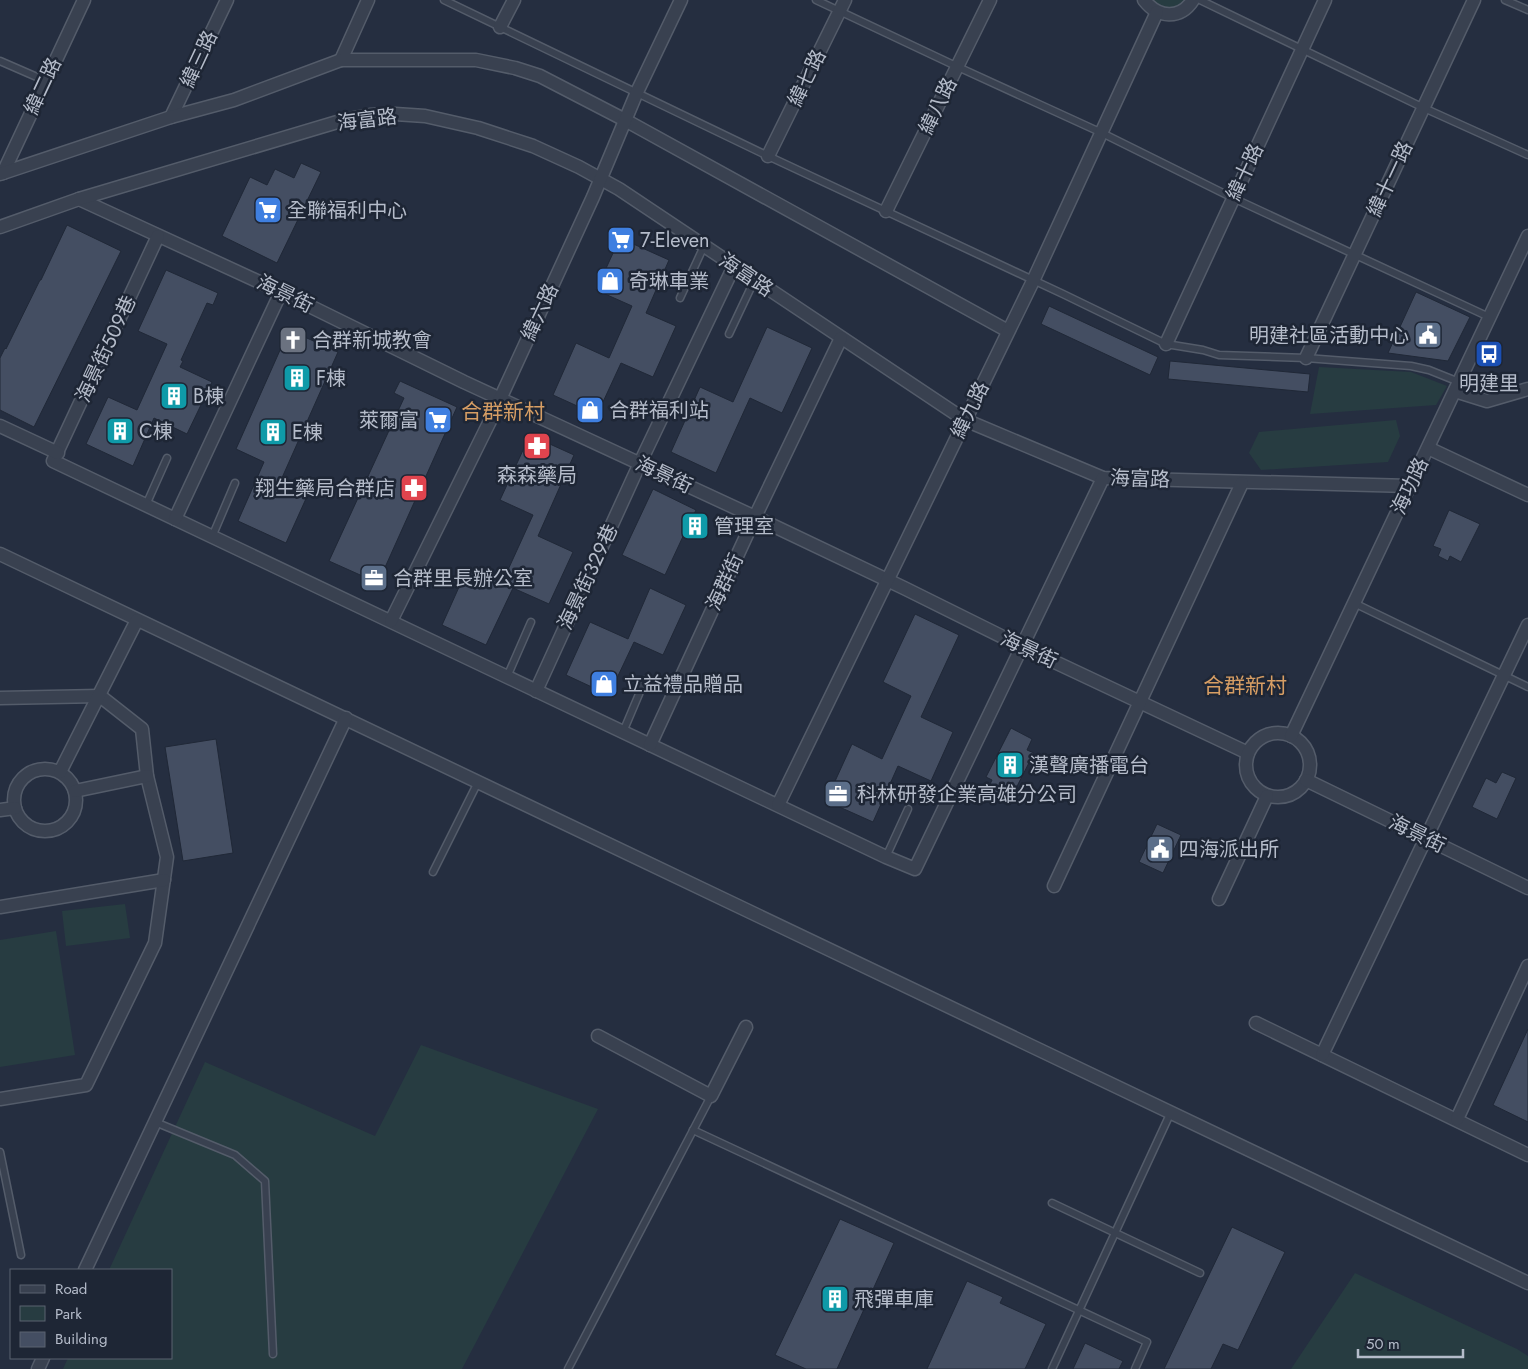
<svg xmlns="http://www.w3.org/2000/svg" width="1528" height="1369" font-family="Jost,'Noto Sans TC',sans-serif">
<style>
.green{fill:#273c41}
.building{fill:#444e62;stroke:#202837}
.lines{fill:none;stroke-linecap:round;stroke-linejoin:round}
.service-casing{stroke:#545c6a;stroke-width:9}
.minor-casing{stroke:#545c6a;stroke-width:15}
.service{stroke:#394150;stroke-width:6}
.minor{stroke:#394150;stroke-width:12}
.labels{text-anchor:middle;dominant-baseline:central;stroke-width:5;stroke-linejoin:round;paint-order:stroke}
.street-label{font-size:20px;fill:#b5bcca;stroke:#1e2635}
.poi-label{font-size:20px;fill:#b5bcca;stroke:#1e2635;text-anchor:start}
.neighbourhood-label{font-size:21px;fill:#d79e64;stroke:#1e2635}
</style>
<rect width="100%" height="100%" fill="#252e40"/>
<!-- green -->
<g class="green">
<path d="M1149 0H1188C1173 13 1165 12 1149 0Z"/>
<polygon points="1319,367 1411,372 1447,386 1436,405 1310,414"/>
<polygon points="1396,420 1400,436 1388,462 1261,470 1249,453 1259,432"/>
<polygon points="125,904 130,938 66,946 62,911"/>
<polygon points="56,931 75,1055 0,1067 0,940"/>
<polygon points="421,1045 598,1109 462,1369 63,1369 68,1358 171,1358 171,1270 109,1270 205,1062 375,1136"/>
<polygon points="1355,1273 1517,1349 1528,1356 1528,1369 1291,1369"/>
</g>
<!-- building -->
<g class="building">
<polygon points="301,163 321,172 277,263 222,236 250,177 267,185 275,169 294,178"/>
<polygon points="67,225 121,251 34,427 0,410 0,358 5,348 6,349 40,280 41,280"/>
<polygon points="620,238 669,260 646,313 676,326 653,377 621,363 597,415 553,395 576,343 609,358 632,306 596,290"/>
<polygon points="166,270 218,293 213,305 207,303 181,360 183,361 180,367 212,382 187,434 154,418 133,466 86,444 108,397 137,410 167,344 138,331"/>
<polygon points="1416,292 1470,317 1448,361 1388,353"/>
<polygon points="1049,306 1158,357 1150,375 1041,324"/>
<polygon points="767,327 812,348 782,413 750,398 716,473 671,452 700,387 733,402"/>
<polygon points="289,330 338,352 281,480 309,492 286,543 238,521 264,462 236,449"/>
<polygon points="1170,361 1310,374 1308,392 1168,379"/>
<polygon points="400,381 457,407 378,583 329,561 404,398 394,393"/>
<polygon points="530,435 574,455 538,536 573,552 549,604 513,588 486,645 442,625 468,567 502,583 533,515 500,500"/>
<polygon points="653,489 696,510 692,518 704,524 698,535 686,530 665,575 622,555"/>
<polygon points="1449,510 1480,524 1461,562 1450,556 1448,561 1438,556 1441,549 1433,546"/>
<polygon points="650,588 686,605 663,655 634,642 609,695 566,675 590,622 628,639"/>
<polygon points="915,614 959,635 921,717 953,732 931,781 898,766 873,822 826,801 852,744 882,759 911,696 883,682"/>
<polygon points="1011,728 1032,739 1027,750 1034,753 1009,802 1003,799 1001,803 985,795 992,780 986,777"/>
<polygon points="216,739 233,853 183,861 165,747"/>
<polygon points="1502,772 1516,778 1497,819 1472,807 1486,778 1496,783"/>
<polygon points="1157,824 1181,835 1163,873 1139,862"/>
<polygon points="1528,1029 1528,1122 1493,1105"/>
<polygon points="840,1219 894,1243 837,1369 806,1369 775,1355"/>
<polygon points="1232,1227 1285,1252 1238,1350 1223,1344 1211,1369 1164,1369"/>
<polygon points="967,1281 1003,1297 1000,1303 1046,1324 1025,1369 927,1369"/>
<polygon points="1085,1343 1123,1361 1119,1369 1073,1369"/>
</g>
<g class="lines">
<defs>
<g id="service">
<polyline points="444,0 768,156 1063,294 1166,344 1203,350 1219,355 1306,358 1411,366 1429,370 1459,382"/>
<polyline points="816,0 958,67 1102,133 1233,198 1489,317"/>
<polyline points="1200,0 1424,108 1528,155"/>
<polyline points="1505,0 1528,10"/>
<polyline points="0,61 46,81"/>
<polyline points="680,298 704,246"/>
<polyline points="729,334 754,281"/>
<polyline points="146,505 167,458"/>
<polyline points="212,537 235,483"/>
<polyline points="1354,603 1528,687"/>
<polyline points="507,677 531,622"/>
<polyline points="623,732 645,680"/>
<polyline points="886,857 908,809"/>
<polyline points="433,872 478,782"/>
<polyline points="155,1122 235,1155 265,1181 273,1354"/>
<polyline points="693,1130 1147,1342 1135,1369"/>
<polyline points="0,1152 21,1255"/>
<polyline points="1052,1203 1200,1273"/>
<polyline points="568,1369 711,1096"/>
<polyline points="1052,1369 1171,1112"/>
</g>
<g id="minor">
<path d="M1144 0C1158 18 1180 20 1193 0"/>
<polyline points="500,27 514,0"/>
<polyline points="341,60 368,0"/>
<polyline points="171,117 227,0"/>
<polyline points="768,156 845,0"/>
<polyline points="3,173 84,0"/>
<polyline points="0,174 171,117 234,100 341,60 476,60 515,68 540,76 625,120 1008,331"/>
<polyline points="79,199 281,292 464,382 755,517 904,588 1023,647 1248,753"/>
<polyline points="886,211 990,0"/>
<polyline points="0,227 79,199 344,120 370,115 395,114 425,116 478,128 533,146 579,167 619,189 965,420 1103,478 1410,486"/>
<polyline points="158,236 53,461 886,857 915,869 1103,478"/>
<polyline points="1166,344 1325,0"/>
<polyline points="1306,358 1474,0"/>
<polyline points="1455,391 1487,401 1528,389"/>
<polyline points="0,426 58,453"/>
<polyline points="1428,448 1528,495"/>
<polyline points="175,519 281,292"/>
<polyline points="0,554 1528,1283"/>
<polyline points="391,621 489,423 593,197 637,92 681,0"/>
<polyline points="536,691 640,463 734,266"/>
<polyline points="0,698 100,696 142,729 147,776 167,857 155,943 86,1085 0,1099"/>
<circle cx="1278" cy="765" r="32"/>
<polyline points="1291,736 1528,236"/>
<polyline points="650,745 755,517 841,338"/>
<circle cx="45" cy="800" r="31"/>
<polyline points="60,772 137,620"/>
<polyline points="1306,780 1528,888"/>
<polyline points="75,791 147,776"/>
<polyline points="778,805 1033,281 1157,12"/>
<polyline points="0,810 15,808"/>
<polyline points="1054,886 1242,483"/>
<polyline points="1219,899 1267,796"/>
<polyline points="0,907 164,880"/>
<polyline points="1256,1023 1528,1155"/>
<polyline points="598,1036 711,1096 746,1027"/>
<polyline points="1322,1055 1528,625"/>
<polyline points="1457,1119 1528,966"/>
<polyline points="85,1270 346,718"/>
<polyline points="38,1369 43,1358"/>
</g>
</defs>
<!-- service casing -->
<use href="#service" class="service-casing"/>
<!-- minor casing -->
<use href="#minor" class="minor-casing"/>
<!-- service -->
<use href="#service" class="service"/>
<!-- minor -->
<use href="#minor" class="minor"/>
</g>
<!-- icons -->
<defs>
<symbol id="supermarket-square" viewBox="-11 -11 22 22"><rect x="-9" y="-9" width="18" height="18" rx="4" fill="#3f7fe0" stroke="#1e2635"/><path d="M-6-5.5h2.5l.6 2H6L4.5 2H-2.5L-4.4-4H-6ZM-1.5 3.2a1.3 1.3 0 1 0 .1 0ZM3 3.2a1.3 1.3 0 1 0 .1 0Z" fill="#fff"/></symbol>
<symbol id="shop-square" viewBox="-11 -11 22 22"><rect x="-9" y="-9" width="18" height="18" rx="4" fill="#3f7fe0" stroke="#1e2635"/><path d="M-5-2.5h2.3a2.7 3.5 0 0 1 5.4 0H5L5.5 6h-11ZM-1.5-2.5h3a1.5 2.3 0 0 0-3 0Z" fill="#fff"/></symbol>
<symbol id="civic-square" viewBox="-11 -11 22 22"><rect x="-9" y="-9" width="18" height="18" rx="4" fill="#5c6f8a" stroke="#1e2635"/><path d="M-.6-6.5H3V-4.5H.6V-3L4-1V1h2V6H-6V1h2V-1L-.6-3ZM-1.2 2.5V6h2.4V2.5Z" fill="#fff"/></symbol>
<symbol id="church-square" viewBox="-11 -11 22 22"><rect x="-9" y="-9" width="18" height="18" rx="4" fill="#6b7280" stroke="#1e2635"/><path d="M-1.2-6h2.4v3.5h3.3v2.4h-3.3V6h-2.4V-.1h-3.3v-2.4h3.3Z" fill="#fff"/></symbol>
<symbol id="bus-square" viewBox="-11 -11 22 22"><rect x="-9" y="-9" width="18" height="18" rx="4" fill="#1a4fb4" stroke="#1e2635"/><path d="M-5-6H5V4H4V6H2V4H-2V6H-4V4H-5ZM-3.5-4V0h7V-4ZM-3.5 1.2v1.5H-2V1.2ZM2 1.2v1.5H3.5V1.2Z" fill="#fff"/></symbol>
<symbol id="building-square" viewBox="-11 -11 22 22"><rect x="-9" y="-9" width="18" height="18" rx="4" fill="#0f9aa8" stroke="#1e2635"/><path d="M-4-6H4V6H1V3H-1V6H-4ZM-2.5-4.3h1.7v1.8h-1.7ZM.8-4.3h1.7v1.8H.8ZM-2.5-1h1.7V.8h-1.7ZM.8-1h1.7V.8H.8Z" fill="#fff"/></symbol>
<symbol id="pharmacy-square" viewBox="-11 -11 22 22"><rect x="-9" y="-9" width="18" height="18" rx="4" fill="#e0444e" stroke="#1e2635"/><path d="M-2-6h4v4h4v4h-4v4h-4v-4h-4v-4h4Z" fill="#fff"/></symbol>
<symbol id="office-square" viewBox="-11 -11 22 22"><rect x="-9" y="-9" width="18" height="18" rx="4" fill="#5c6f8a" stroke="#1e2635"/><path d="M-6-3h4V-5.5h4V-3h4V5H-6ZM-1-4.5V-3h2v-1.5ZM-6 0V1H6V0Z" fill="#fff"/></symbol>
</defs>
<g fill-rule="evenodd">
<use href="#supermarket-square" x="252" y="194" width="32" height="32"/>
<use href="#supermarket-square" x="605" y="224" width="32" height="32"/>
<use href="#shop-square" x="594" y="265" width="32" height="32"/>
<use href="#civic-square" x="1412" y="319" width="32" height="32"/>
<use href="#church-square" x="277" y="324" width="32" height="32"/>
<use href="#bus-square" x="1473" y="338" width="32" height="32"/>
<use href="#building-square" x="281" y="362" width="32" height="32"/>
<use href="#building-square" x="158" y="380" width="32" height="32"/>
<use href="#shop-square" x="574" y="394" width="32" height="32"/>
<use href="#supermarket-square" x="422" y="404" width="32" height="32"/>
<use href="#building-square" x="104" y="415" width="32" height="32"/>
<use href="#building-square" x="257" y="416" width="32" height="32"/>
<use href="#pharmacy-square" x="521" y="430" width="32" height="32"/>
<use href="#pharmacy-square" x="398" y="472" width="32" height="32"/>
<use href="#building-square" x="679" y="510" width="32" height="32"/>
<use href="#office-square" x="358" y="562" width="32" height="32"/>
<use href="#shop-square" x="588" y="668" width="32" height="32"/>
<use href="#building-square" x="994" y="749" width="32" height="32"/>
<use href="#office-square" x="822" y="778" width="32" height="32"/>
<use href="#civic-square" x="1144" y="833" width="32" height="32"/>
<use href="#building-square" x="819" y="1283" width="32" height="32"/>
</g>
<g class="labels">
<!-- street labels -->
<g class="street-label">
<text transform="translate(199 59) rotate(-65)">緯三路</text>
<text transform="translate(807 78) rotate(-64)">緯七路</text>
<text transform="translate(43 86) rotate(-65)">緯二路</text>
<text transform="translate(938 106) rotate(-64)">緯八路</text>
<text transform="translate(367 120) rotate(-7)">海富路</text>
<text transform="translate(1245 172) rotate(-65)">緯十路</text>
<text transform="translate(1390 179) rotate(-65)">緯十一路</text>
<text transform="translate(746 275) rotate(34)">海富路</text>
<text transform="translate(285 294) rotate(26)">海景街</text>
<text transform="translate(540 312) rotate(-65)">緯六路</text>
<text transform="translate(106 349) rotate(-65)">海景街509巷</text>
<text transform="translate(970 410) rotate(-64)">緯九路</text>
<text transform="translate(664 475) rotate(25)">海景街</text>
<text transform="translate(1140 479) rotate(2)">海富路</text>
<text transform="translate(1410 486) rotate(-65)">海功路</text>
<text transform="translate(588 577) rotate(-65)">海景街329巷</text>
<text transform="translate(725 582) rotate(-65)">海群街</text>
<text transform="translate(1029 650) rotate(25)">海景街</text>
<text transform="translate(1417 834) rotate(26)">海景街</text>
</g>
<!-- poi labels -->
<g class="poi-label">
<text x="287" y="210">全聯福利中心</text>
<text x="640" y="240">7-Eleven</text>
<text x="629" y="281">奇琳車業</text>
<text x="1409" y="335" text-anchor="end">明建社區活動中心</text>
<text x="312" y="340">合群新城教會</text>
<text x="316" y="378">F棟</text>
<text x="1489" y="383" text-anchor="middle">明建里</text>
<text x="193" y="396">B棟</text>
<text x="609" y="410">合群福利站</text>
<text x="419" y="420" text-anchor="end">萊爾富</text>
<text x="139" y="431">C棟</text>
<text x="292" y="432">E棟</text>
<text x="537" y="475" text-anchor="middle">森森藥局</text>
<text x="395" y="488" text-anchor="end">翔生藥局合群店</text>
<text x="714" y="526">管理室</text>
<text x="393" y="578">合群里長辦公室</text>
<text x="623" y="684">立益禮品贈品</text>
<text x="1029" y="765">漢聲廣播電台</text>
<text x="857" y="794">科林研發企業高雄分公司</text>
<text x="1179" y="849">四海派出所</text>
<text x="854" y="1299">飛彈車庫</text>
</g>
<!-- neighbourhood labels -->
<g class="neighbourhood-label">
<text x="503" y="412">合群新村</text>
<text x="1245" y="686">合群新村</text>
</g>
</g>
<!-- legend -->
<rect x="10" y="1269" width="162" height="90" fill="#1e2635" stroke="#5a6271"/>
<rect x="20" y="1285" width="25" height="8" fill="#394150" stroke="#5a6271"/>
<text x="55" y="1294" font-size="15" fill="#b5bcca">Road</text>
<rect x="20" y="1306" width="25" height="15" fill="#273c41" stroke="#5a6271"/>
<text x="55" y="1319" font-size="15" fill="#b5bcca">Park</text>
<rect x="20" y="1332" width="25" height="15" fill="#444e62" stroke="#5a6271"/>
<text x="55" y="1344" font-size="15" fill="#b5bcca">Building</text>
<!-- scale -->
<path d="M1358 1349v8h105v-8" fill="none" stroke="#b5bcca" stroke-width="2.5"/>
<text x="1366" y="1349" font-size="15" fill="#b5bcca" stroke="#1e2635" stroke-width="4" paint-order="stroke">50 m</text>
</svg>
